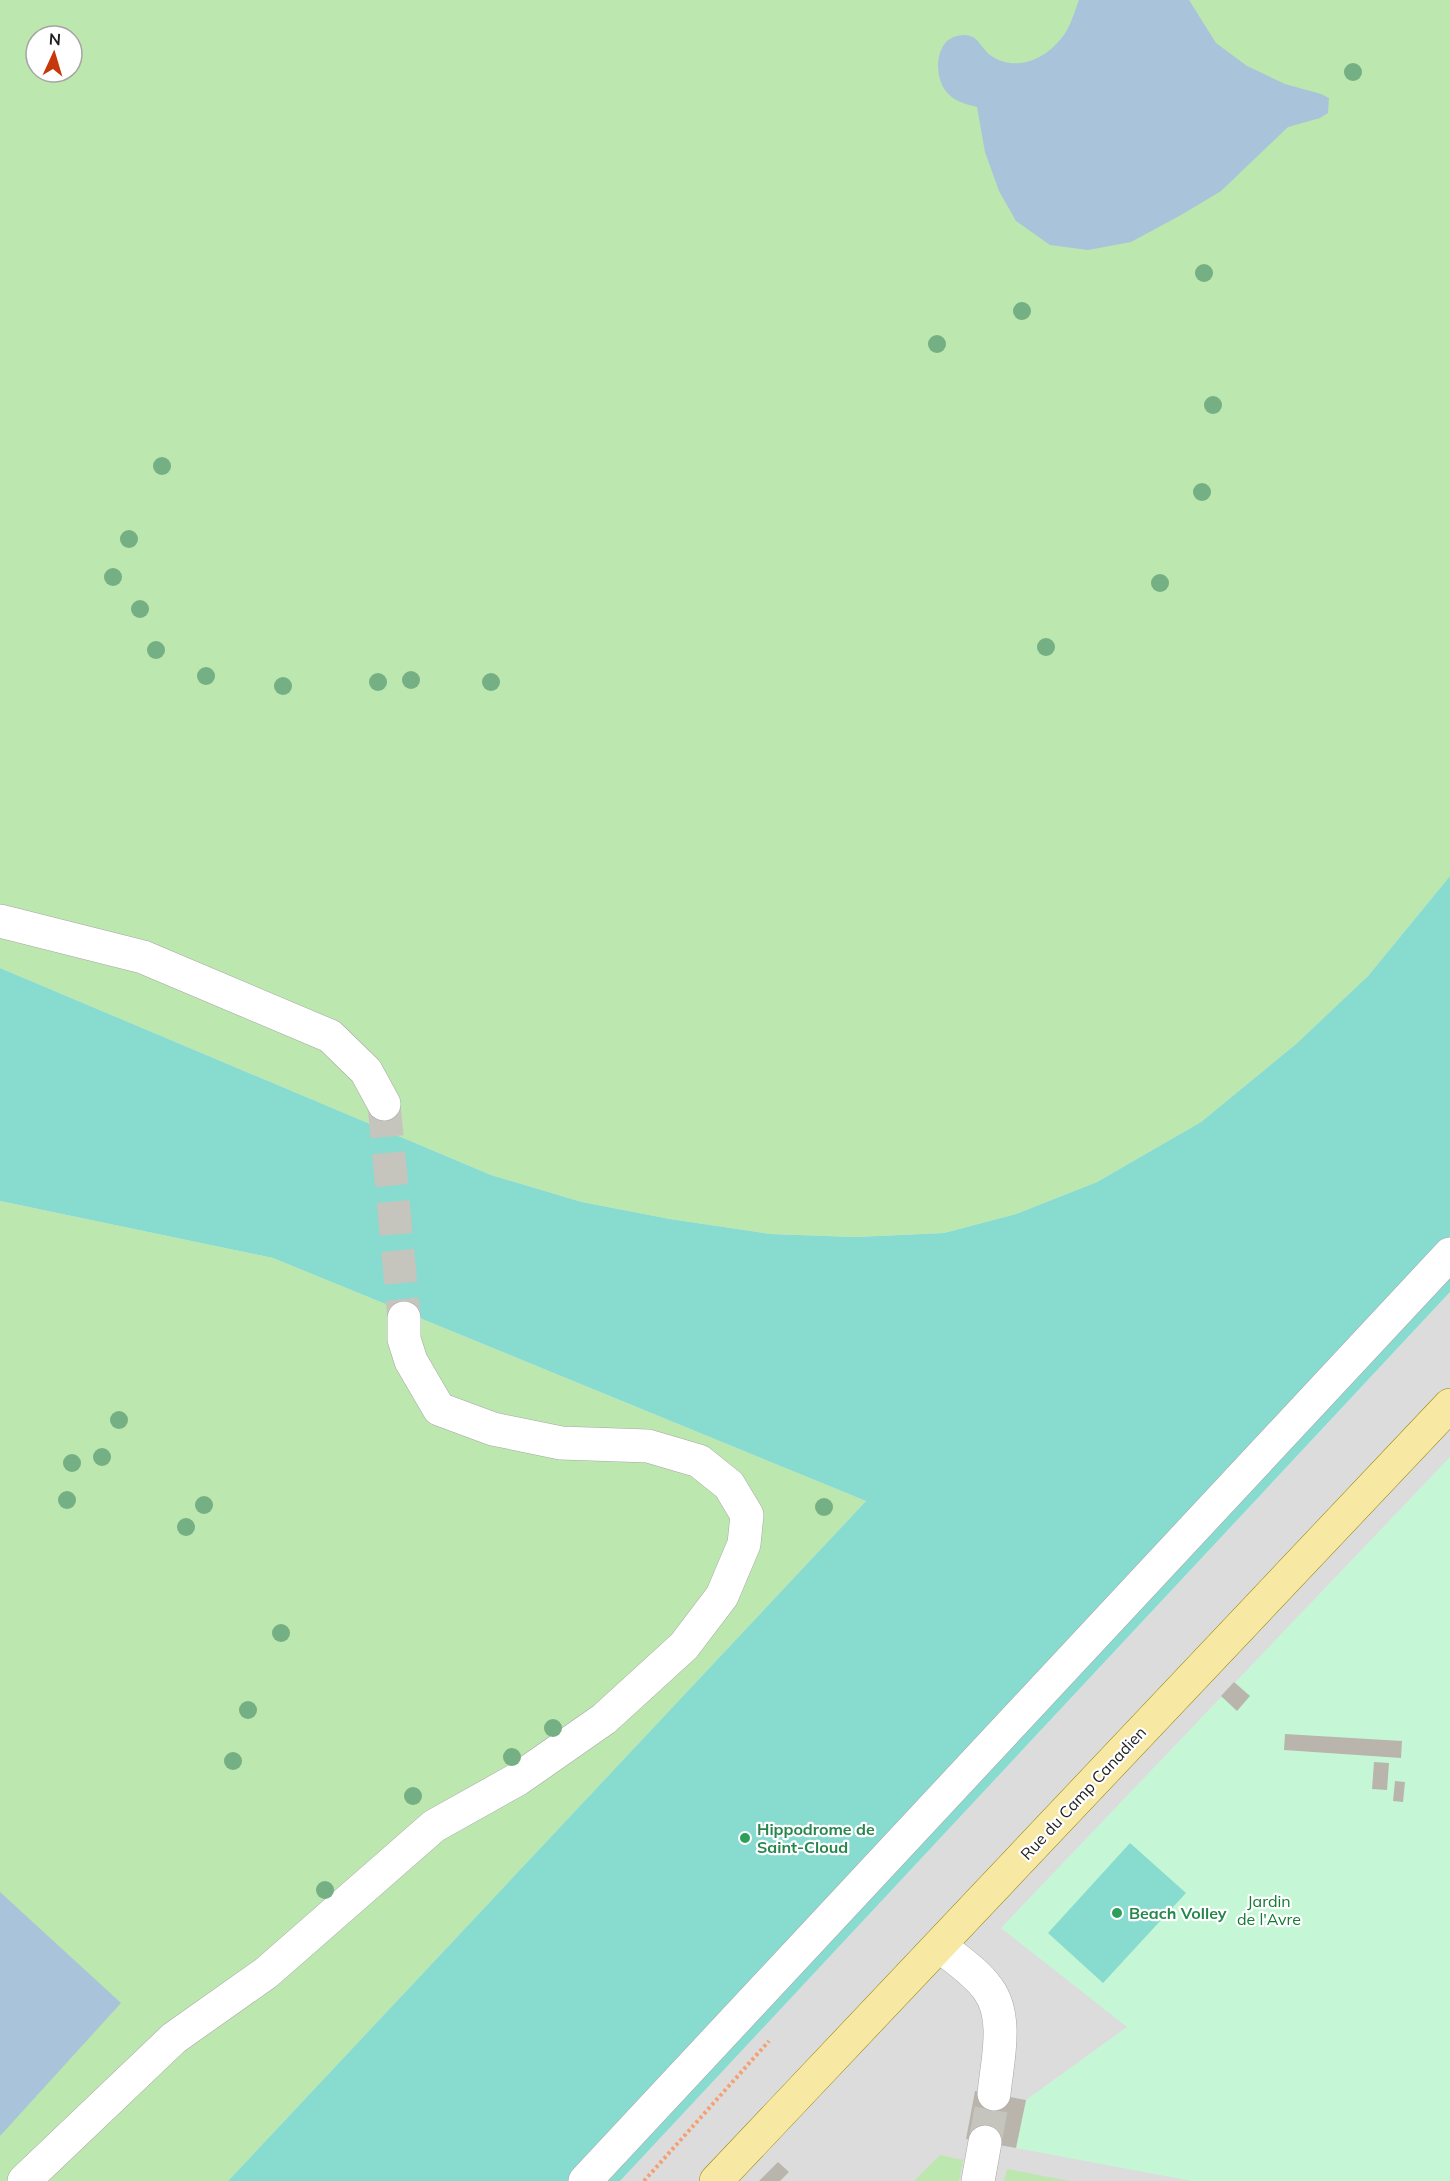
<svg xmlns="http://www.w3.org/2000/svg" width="1450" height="2181" font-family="Mulish,sans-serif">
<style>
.residential{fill:#dddcdc}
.grass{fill:#bce7ae;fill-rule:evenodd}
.park{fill:#c5f7d6}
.pitch{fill:#88dbcf}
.water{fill:#a9c3db}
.building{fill:#b9b5ac}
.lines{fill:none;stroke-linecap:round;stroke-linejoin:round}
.minor-tunnel{stroke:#c5c5be;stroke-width:33;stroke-dasharray:33 16;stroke-linecap:butt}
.minor-casing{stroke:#a6a6a6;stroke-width:34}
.major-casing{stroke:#938707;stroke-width:34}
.path{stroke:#f3a073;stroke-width:4;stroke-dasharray:3 3;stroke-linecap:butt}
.minor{stroke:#fff;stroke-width:33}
.major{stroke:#f7e8a3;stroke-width:33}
.tree{fill:#75af84}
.leisure-dot{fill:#2e9e5b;stroke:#fff;stroke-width:2}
.labels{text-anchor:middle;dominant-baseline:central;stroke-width:4.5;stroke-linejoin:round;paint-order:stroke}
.street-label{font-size:16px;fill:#1f1f1f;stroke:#fff}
.leisure-label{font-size:16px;font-weight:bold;fill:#27864d;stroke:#fff;text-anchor:start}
.park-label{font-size:16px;fill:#117a33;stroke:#fff}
</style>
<rect width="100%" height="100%" fill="#efefe6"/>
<!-- residential -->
<polygon class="residential" points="1450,1292 1450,2181 620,2181 626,2174"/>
<!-- grass -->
<g class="grass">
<path d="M0 0H1450V876L1368 976 1296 1044 1201 1122 1097 1182 1016 1214 944 1233 855 1237 771 1234 670 1219 582 1202 491 1175 0 968ZM36 36H72V72H36Z"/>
<polygon points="0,1201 273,1258 866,1501 228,2181 0,2181"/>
<polygon points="940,2155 963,2160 959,2181 914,2181"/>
<polygon points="1007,2169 1070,2181 1004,2181"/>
</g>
<!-- park -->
<polygon class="park" points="1450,1457 1450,2181 1192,2181 1016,2148 1026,2100 1127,2027 1001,1928"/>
<!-- pitch -->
<g class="pitch">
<polygon points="1450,876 1450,1292 620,2181 228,2181 866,1501 273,1258 0,1201 0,968 491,1175 582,1202 670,1219 771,1234 855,1237 944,1233 1016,1214 1097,1182 1201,1122 1296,1044 1368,976"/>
<polygon points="1130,1843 1186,1893 1103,1983 1048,1933"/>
</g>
<!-- water -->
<g class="water">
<path d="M1079 0H1189L1216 43 1247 66 1285 84 1321 94 1329 98 1328 113 1320 118 1288 127 1221 191 1181 215 1131 242 1088 250 1050 245 1016 221 999 191 985 152 977 107C965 104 953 101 945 90 934 75 935 41 957 36 977 31 979 46 990 55 1018 75 1052 56 1067 30 1072 21 1075 10 1079 0Z"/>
<polygon points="0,1892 121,2003 0,2136"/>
</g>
<!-- building -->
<g class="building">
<polygon points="1234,1682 1250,1696 1237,1711 1221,1696"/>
<polygon points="1285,1734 1402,1741 1401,1758 1284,1750"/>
<polygon points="1374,1762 1389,1763 1387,1790 1372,1789"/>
<polygon points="1395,1781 1405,1782 1403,1802 1393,1801"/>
<polygon points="975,2091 1026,2100 1016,2148 966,2139"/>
<polygon points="778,2162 789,2172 780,2181 759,2181"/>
</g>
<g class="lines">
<!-- minor-tunnel -->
<g class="minor-tunnel">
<polyline points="384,1104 404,1318"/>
<polyline points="985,2142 994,2094"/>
</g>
<defs>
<g id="minor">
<polyline points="0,921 143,957 330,1036 366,1071 384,1104"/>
<path d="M940 1946C956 1959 976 1972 988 1989 1009 2017 997 2062 994 2094"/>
<polyline points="24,2181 174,2038 266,1973 434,1826 518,1779 604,1719 684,1646 722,1596 744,1544 747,1515 729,1485 699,1461 648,1446 561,1443 493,1429 439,1409 411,1361 404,1339 404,1318"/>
<polyline points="585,2181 1450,1254"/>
<polyline points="978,2181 985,2142"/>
</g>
<polyline id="major" points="716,2181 1450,1405"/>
</defs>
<!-- minor casing -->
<use href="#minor" class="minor-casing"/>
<!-- major casing -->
<use href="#major" class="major-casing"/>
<!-- path -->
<polyline class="path" points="644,2181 769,2041"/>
<!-- minor -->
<use href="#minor" class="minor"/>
<!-- major -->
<use href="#major" class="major"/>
</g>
<!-- trees -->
<g class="tree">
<circle cx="1353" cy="72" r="9"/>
<circle cx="1204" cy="273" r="9"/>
<circle cx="1022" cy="311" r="9"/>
<circle cx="937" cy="344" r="9"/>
<circle cx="1213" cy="405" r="9"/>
<circle cx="162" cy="466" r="9"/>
<circle cx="1202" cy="492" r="9"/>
<circle cx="129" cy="539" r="9"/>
<circle cx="113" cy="577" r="9"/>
<circle cx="1160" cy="583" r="9"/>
<circle cx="140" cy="609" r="9"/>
<circle cx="1046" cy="647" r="9"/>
<circle cx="156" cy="650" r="9"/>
<circle cx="206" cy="676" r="9"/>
<circle cx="411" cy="680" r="9"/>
<circle cx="378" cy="682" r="9"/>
<circle cx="491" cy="682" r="9"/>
<circle cx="283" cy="686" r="9"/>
<circle cx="119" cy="1420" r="9"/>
<circle cx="102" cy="1457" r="9"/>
<circle cx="72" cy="1463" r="9"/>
<circle cx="67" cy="1500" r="9"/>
<circle cx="204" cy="1505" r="9"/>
<circle cx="824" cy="1507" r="9"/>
<circle cx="186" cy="1527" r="9"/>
<circle cx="281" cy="1633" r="9"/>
<circle cx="248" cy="1710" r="9"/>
<circle cx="553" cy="1728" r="9"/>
<circle cx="512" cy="1757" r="9"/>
<circle cx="233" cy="1761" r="9"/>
<circle cx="413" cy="1796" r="9"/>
<circle cx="325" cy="1890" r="9"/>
</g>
<!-- markers -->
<g class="leisure-dot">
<circle cx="745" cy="1838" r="6"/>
<circle cx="1117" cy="1913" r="6"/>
</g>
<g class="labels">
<!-- street labels -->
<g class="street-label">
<text transform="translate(1083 1793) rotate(-47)">Rue du Camp Canadien</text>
</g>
<!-- leisure labels -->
<g class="leisure-label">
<text x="757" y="1829">Hippodrome de<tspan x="757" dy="18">Saint-Cloud</tspan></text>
<text x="1129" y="1913">Beach Volley</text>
</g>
<!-- park labels -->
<g class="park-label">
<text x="1269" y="1901">Jardin<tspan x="1269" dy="18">de l'Avre</tspan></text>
</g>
</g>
<!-- north arrow -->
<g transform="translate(54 54) rotate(4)"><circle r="28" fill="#ffffff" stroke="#a5a5a5" stroke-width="1.5"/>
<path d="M0-4.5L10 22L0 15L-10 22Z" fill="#c5380a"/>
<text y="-9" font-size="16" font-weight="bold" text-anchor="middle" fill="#1f1f1f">N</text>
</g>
</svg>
